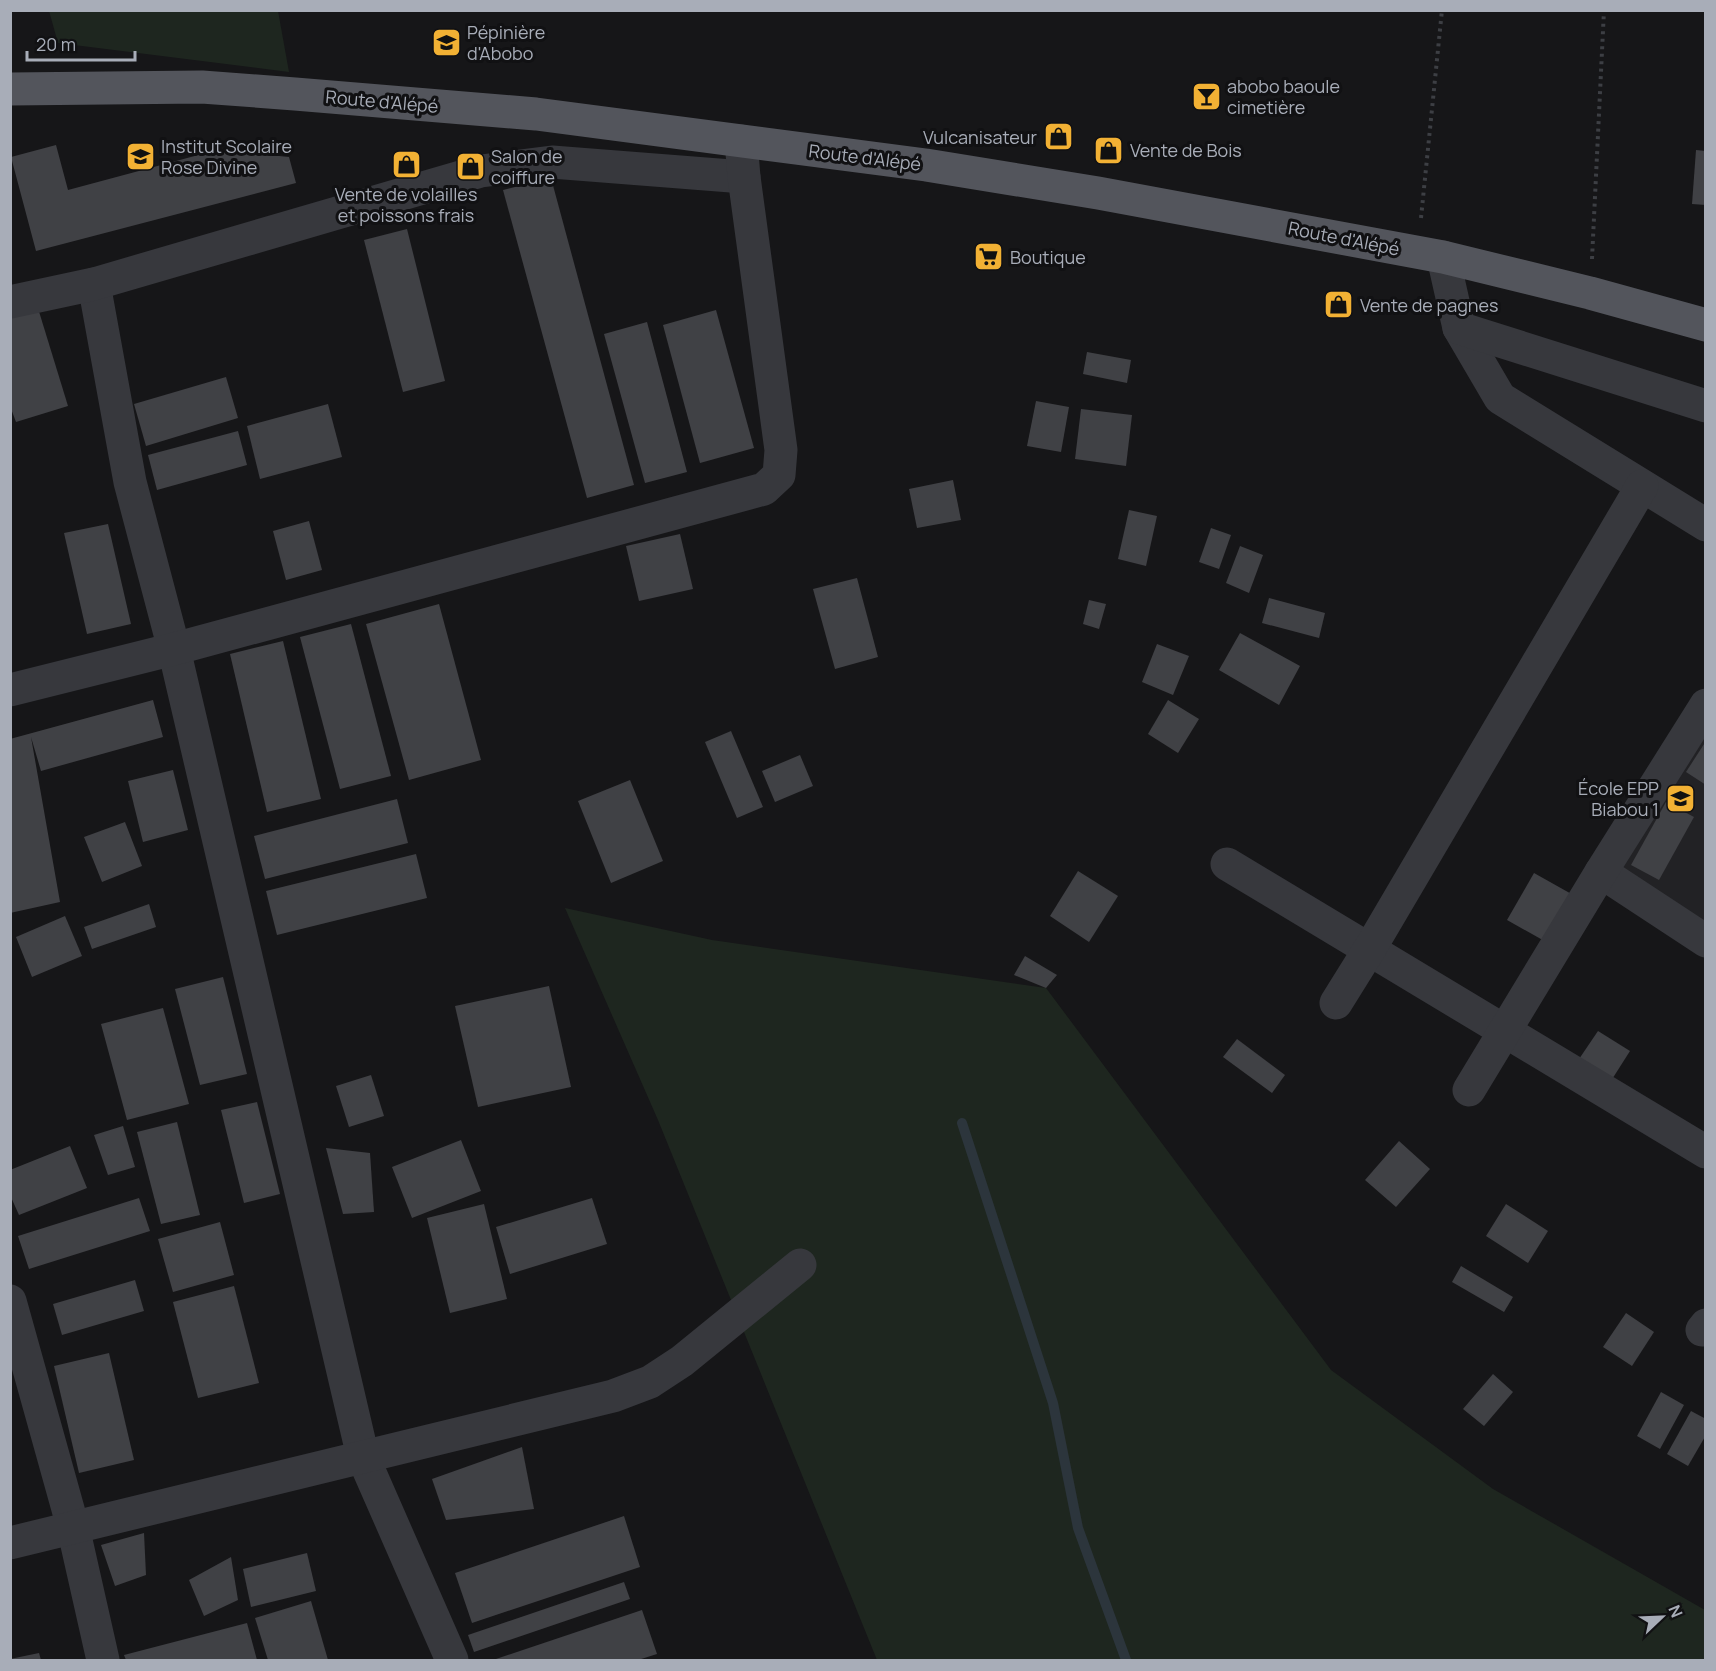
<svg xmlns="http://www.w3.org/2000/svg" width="1716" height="1671" font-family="Manrope,sans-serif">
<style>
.built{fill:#222225}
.green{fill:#1e261f}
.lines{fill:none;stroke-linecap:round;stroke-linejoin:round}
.stream{stroke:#2c353c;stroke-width:10}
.building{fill:#404145}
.path{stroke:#3d3f44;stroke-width:4;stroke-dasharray:3 4.5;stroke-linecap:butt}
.minor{stroke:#37383d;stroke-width:33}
.major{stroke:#53555c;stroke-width:33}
.labels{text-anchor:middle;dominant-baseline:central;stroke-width:6;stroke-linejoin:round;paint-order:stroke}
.poi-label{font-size:18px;fill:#a8adb8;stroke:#111113;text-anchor:start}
.street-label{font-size:18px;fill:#a8adb8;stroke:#111113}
</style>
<rect width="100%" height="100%" fill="#161618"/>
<!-- built -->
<polygon class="built" points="1705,715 1705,942 1605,880"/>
<!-- green -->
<g class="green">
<polygon points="49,11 278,11 289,72 58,43"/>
<polygon points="565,908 712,940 1046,988 1331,1370 1493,1489 1705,1610 1705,1660 877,1660 658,1120"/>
</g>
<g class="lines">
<!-- stream -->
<polyline class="stream" points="962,1123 1053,1403 1078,1528 1126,1660"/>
</g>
<!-- building -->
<g class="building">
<polygon points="56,145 68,190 217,150 289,157 296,183 36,251 11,157"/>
<polygon points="1696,150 1706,151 1706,205 1692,204"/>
<polygon points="551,178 634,485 587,498 503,190"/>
<polygon points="407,229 445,381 403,392 364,240"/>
<polygon points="37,305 68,406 16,422 10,406 10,313"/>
<polygon points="716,310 754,448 700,463 663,325"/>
<polygon points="647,322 687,472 645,483 604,334"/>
<polygon points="1087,352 1131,360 1127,383 1083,374"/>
<polygon points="226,377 238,418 146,446 134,404"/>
<polygon points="1036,401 1069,407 1061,452 1027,446"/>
<polygon points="328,404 342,457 260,479 247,426"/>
<polygon points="1081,409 1132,415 1126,466 1075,459"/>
<polygon points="238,431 247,465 157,490 148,455"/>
<polygon points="953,480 961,520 917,528 909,489"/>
<polygon points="1129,510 1157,516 1146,566 1118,559"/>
<polygon points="309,521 322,570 286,580 273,531"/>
<polygon points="108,524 131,624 87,634 64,533"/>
<polygon points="1211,528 1231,535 1219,569 1199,562"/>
<polygon points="680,534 693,589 639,601 626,546"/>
<polygon points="1240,546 1263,555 1249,593 1226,583"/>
<polygon points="857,578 878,657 835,669 813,589"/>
<polygon points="1269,598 1325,613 1319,638 1262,623"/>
<polygon points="1089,600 1106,604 1099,629 1083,624"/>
<polygon points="439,604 481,760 409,780 366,624"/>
<polygon points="351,624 391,776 340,789 300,637"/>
<polygon points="1240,633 1300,666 1279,705 1219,670"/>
<polygon points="283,641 321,799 267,812 230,654"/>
<polygon points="1157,644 1189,656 1173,695 1142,682"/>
<polygon points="153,700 163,737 41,771 31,737 60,902 10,913 10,739"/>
<polygon points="1168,700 1199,719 1178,753 1148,734"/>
<polygon points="731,731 763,807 737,818 705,742"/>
<polygon points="1706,741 1706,785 1686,772"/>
<polygon points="800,755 813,786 775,802 762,771"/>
<polygon points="173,770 188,830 143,842 128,781"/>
<polygon points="630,780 663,861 611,883 578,801"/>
<polygon points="397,799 408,843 265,879 254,836"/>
<polygon points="1666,802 1694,817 1659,880 1631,865"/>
<polygon points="125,822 142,866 102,882 84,837"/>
<polygon points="416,854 427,898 277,935 266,891"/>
<polygon points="1078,871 1118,896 1089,942 1050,916"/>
<polygon points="1534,873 1575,896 1548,943 1507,920"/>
<polygon points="149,904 156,927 92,949 84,927"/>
<polygon points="65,916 82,956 32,977 16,937"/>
<polygon points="1025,956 1057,975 1046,988 1014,975"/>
<polygon points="223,977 247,1074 200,1085 175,989"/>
<polygon points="549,986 571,1087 478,1107 455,1006"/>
<polygon points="163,1008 189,1104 127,1120 101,1024"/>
<polygon points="1598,1031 1630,1051 1609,1084 1577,1062"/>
<polygon points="1237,1039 1285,1075 1272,1093 1223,1057"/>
<polygon points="371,1075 384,1116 349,1127 336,1086"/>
<polygon points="257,1102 280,1194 244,1203 221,1110"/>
<polygon points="177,1122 200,1215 161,1224 137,1132"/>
<polygon points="123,1126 135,1167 108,1175 94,1135"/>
<polygon points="461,1140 481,1191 412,1218 392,1167"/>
<polygon points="1399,1141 1430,1169 1396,1207 1365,1180"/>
<polygon points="70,1146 87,1188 19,1215 10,1195 10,1170"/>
<polygon points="326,1148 370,1153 374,1212 343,1214"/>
<polygon points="139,1198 150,1231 29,1269 18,1236"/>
<polygon points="592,1198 607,1244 510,1274 496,1227"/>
<polygon points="484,1204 507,1299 450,1313 427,1218"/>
<polygon points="1506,1204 1548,1231 1528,1263 1486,1236"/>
<polygon points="220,1222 234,1275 173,1292 158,1239"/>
<polygon points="1461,1266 1513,1297 1504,1312 1452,1282"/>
<polygon points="135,1280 144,1311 62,1335 53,1304"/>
<polygon points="234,1286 259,1383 198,1398 173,1302"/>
<polygon points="1626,1313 1654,1332 1632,1366 1603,1347"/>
<polygon points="109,1353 134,1460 79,1473 54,1366"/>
<polygon points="1493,1374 1513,1392 1484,1426 1463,1409"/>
<polygon points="1661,1392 1684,1405 1660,1449 1637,1436"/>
<polygon points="1691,1411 1706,1419 1706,1435 1688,1466 1667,1454"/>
<polygon points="522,1447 534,1509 446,1520 432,1479"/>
<polygon points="624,1516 640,1567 472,1623 455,1573"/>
<polygon points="144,1533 146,1575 115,1586 101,1545"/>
<polygon points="307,1553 316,1591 251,1607 243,1569"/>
<polygon points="231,1557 238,1600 204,1616 189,1580"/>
<polygon points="624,1582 630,1599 474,1652 468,1635"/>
<polygon points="311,1601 328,1660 268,1660 255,1618"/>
<polygon points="642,1610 657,1654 638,1660 493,1660"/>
<polygon points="247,1623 257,1660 126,1660 124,1655"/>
<polygon points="39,1653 41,1660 10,1660 10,1659"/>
</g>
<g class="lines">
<!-- path -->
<g class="path">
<polyline points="1421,218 1442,10"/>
<polyline points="1592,259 1604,10"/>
</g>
<!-- minor -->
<g class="minor">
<polyline points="1443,257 1459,328 1500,398 1706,525"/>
<polyline points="94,284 130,482 174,649 363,1457 452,1660"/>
<polyline points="10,302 94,284 481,171 552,162 744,177"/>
<polyline points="1459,328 1706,406"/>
<polyline points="10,690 174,649 764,489 779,475 781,450 744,177 741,141"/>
<polyline points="1227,864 1706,1152"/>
<polyline points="1601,872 1706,941"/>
<polyline points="1336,1003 1369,950 1642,486"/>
<polyline points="1469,1090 1601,872 1706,705"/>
<polyline points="10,1301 73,1527 103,1660"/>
<polyline points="1702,1330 1706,1325"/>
<polyline points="10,1543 613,1396 650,1382 682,1361 800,1265"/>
</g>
<!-- major -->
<polyline class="major" points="10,89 202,87 295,94 536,114 926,165 1098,193 1443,257 1590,293 1706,325"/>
</g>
<!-- icons -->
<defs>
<symbol id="school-square" viewBox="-11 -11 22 22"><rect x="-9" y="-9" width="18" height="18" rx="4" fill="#f2b134" stroke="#111113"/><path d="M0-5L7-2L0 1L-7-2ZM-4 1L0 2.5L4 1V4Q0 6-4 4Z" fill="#111"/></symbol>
<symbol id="bar-square" viewBox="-11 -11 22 22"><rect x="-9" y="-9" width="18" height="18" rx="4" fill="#f2b134" stroke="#111113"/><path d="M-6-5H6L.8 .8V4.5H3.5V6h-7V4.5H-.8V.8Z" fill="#111"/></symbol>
<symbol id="shop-square" viewBox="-11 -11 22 22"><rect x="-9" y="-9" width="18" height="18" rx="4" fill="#f2b134" stroke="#111113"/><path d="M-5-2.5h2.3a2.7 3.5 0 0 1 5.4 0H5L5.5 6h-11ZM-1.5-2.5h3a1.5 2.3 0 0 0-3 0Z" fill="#111"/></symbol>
<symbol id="supermarket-square" viewBox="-11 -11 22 22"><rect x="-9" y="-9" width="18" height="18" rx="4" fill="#f2b134" stroke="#111113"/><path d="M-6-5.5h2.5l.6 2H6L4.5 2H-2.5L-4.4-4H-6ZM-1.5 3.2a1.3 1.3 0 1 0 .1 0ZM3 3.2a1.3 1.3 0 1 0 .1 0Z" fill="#111"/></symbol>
</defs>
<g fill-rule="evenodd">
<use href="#school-square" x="430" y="26" width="33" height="33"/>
<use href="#bar-square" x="1190" y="80" width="33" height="33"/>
<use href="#shop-square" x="1042" y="120" width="33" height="33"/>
<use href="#shop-square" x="1092" y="134" width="33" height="33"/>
<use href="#school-square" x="124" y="140" width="33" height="33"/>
<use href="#shop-square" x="390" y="148" width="33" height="33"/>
<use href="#shop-square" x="454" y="150" width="33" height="33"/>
<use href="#supermarket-square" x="972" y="240" width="33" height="33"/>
<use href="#shop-square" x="1322" y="288" width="33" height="33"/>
<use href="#school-square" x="1664" y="782" width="33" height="33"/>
</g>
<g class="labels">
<!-- poi labels -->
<g class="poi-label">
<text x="467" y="32">Pépinière<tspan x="467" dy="21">d'Abobo</tspan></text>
<text x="1227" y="86">abobo baoule<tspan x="1227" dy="21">cimetière</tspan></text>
<text x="1037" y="137" text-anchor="end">Vulcanisateur</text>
<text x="161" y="146">Institut Scolaire<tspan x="161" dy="21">Rose Divine</tspan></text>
<text x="1130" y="150">Vente de Bois</text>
<text x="491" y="156">Salon de<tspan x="491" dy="21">coiffure</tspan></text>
<text x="406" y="194" text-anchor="middle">Vente de volailles<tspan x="406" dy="21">et poissons frais</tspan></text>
<text x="1010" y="257">Boutique</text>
<text x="1360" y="305">Vente de pagnes</text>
<text x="1659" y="788" text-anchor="end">École EPP<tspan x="1659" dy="21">Biabou 1</tspan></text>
</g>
<!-- street labels -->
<g class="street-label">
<text transform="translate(382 101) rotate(5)">Route d'Alépé</text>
<text transform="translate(865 157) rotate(7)">Route d'Alépé</text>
<text transform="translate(1344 238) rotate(11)">Route d'Alépé</text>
</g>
</g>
<!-- border -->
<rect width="1716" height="1671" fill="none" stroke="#a8adb8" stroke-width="24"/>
<!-- north arrow -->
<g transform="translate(1662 1617) rotate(67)" stroke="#111113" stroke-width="4.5" paint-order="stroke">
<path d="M0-4.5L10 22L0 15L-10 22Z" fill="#a8adb8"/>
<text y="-9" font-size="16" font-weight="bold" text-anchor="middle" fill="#a8adb8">N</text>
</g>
<!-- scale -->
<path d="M27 51v9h108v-9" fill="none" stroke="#a8adb8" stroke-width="3"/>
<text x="36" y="51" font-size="18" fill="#a8adb8" stroke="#111113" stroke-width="4.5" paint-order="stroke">20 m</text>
</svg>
